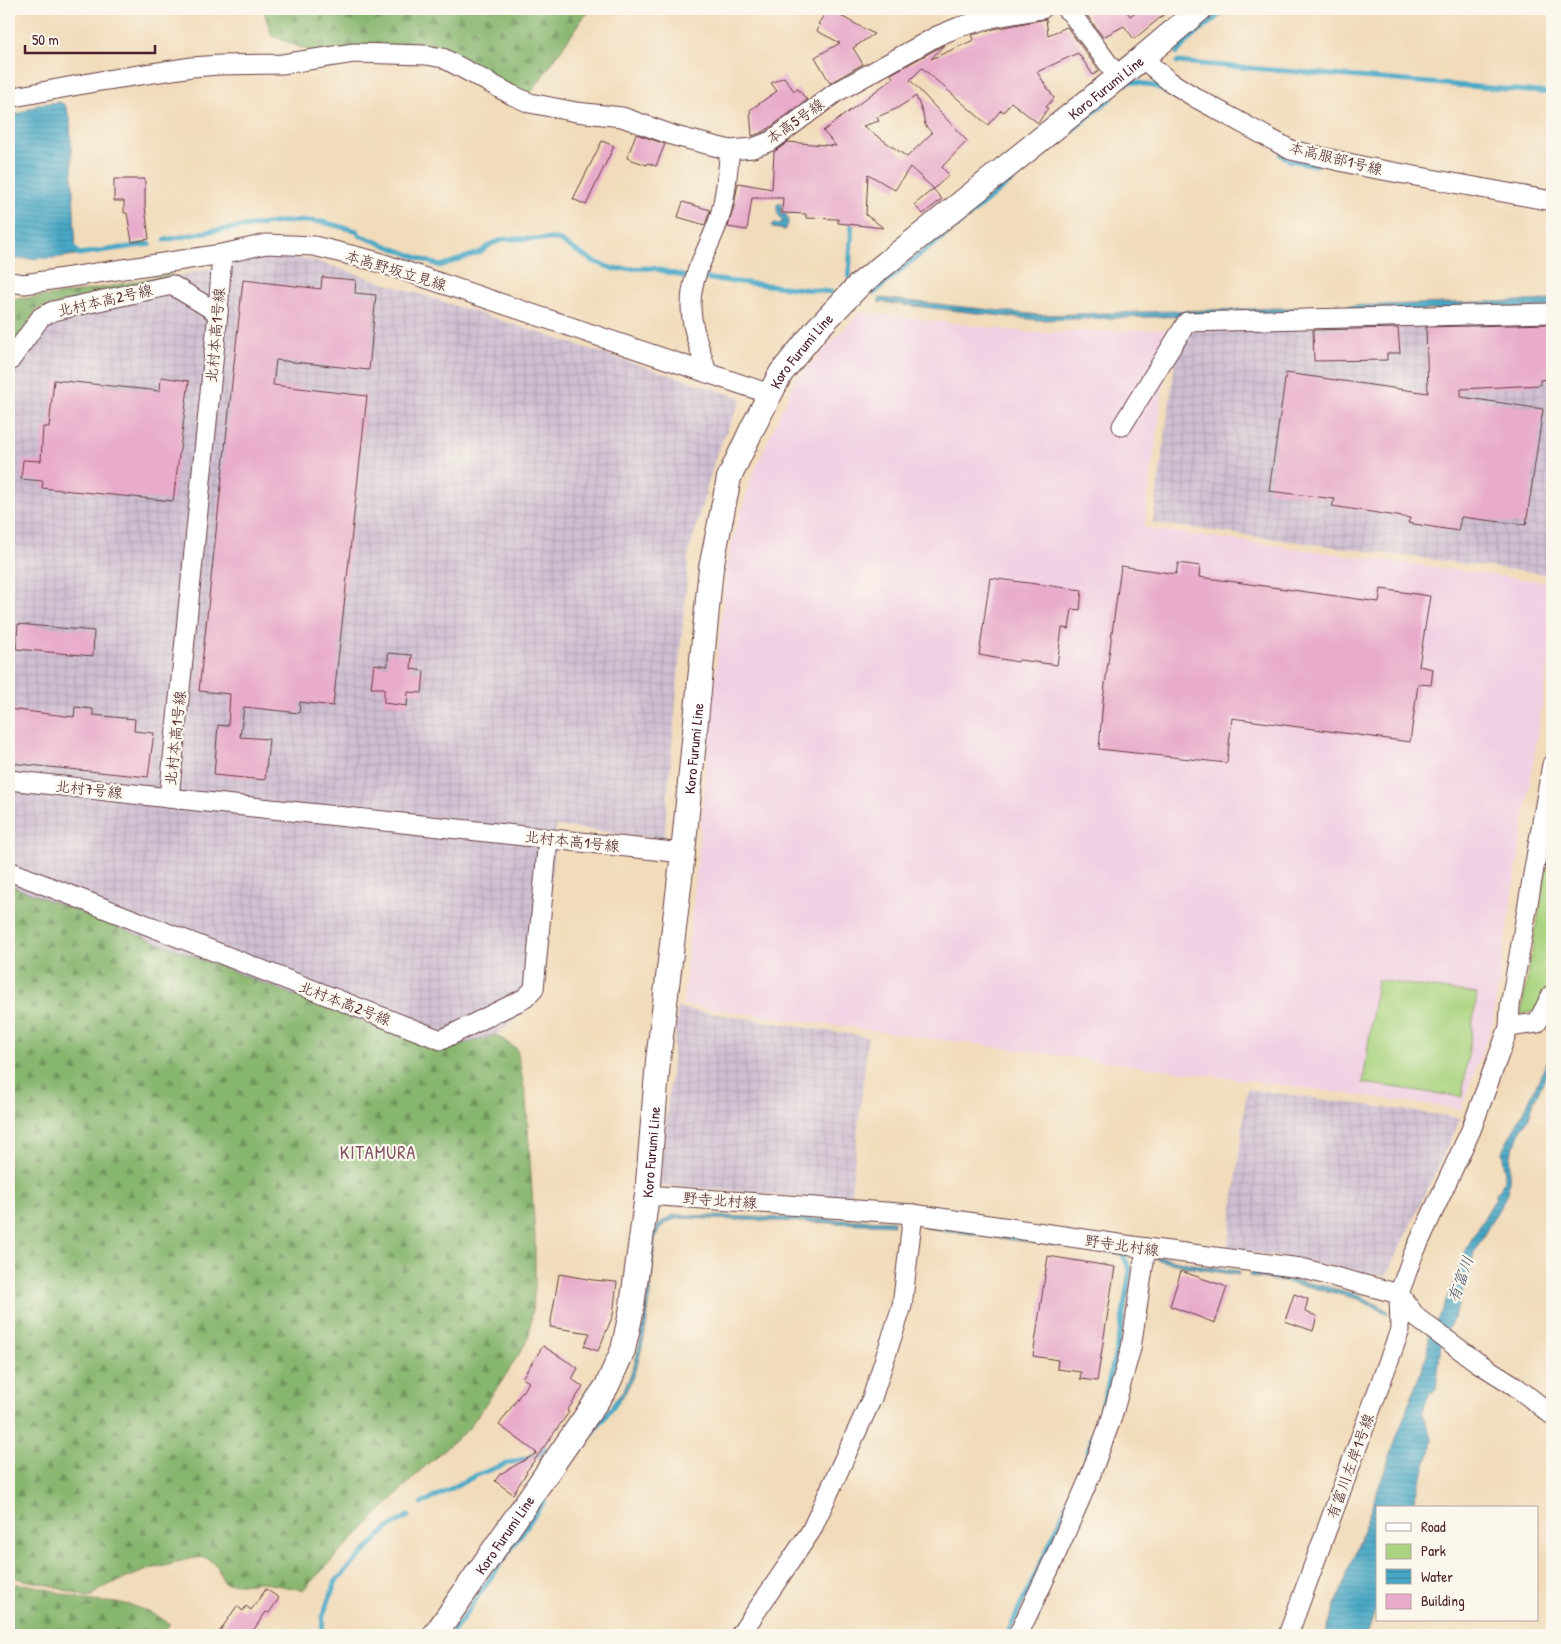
<svg xmlns="http://www.w3.org/2000/svg" width="1561" height="1644" font-family="'Patrick Hand','Klee One',sans-serif">
<style>
.built{fill:#f1d0e3}
.industrial{fill:url(#industrial-grid)}
.forest{fill:url(#forest-firs);stroke:#686a4c}
.green{fill:#aad480;stroke:#7a7a56}
.water{fill:url(#water-rules);stroke:#486478}
.lines{fill:none;stroke-linecap:round;stroke-linejoin:round}
.stream{stroke:#47a8c6;stroke-width:5}
.building{fill:#e8abca;fill-rule:evenodd}
.minor-casing{stroke:#633b40;stroke-width:21}
.major-casing{stroke:#633b40;stroke-width:26}
.minor{stroke:#fff;stroke-width:19}
.major{stroke:#fff;stroke-width:24}
.labels{text-anchor:middle;dominant-baseline:central;stroke-width:4.5;stroke-linejoin:round;paint-order:stroke}
.street-label{font-size:15px;fill:#4a1f2b;stroke:#fbf7ec}
.water-label{font-size:16px;font-style:italic;fill:#495669;stroke:#fbf7ec}
.quarter-label{font-size:18px;letter-spacing:1px;fill:#815063;stroke:#fbf7ec}
</style>
<defs>
<pattern id="industrial-grid" width="8" height="8" patternUnits="userSpaceOnUse" patternTransform="scale(1.25)"><rect width="8" height="8" fill="#cebed1"/><path d="M0 4h8M4 0v8" fill="none" stroke="#b2a3b4"/></pattern>
<pattern id="forest-firs" width="22" height="20" patternUnits="userSpaceOnUse" patternTransform="scale(1.25)"><rect width="22" height="20" fill="#87b66e"/><path d="M5 1l3.5 6h-7zM16 11l3.5 6h-7z" fill="#70935b"/></pattern>
<pattern id="water-rules" width="6" height="5" patternUnits="userSpaceOnUse" patternTransform="scale(1.25)"><rect width="6" height="5" fill="#47a8c6"/><path d="M0 2.5h6" fill="none" stroke="#3d88a1"/></pattern>
</defs>
<rect width="100%" height="100%" fill="#fbf7ec"/>
<filter id="ink" filterUnits="userSpaceOnUse"><feTurbulence type="fractalNoise" baseFrequency=".02" numOctaves="2"/><feDisplacementMap in="SourceGraphic" scale="10" xChannelSelector="R" yChannelSelector="G"/><feConvolveMatrix kernelMatrix="1 2 1 2 8 2 1 2 1" color-interpolation-filters="sRGB"/></filter>
<filter id="wash" filterUnits="userSpaceOnUse"><feTurbulence type="fractalNoise" baseFrequency=".0096" numOctaves="4" result="noise"/><feDisplacementMap in="SourceGraphic" scale="20" xChannelSelector="R" yChannelSelector="G"/><feGaussianBlur stdDeviation="1.12" result="paint"/><feColorMatrix in="noise" values="0 0 0 0 0 0 0 0 0 0 0 0 0 0 0 0 0 1.4 0 .05"/><feComposite in="paint" operator="in"/></filter>
<g filter="url(#wash)">
<rect width="100%" height="100%" fill="#f1dbba"/>
<!-- built -->
<polygon class="built" points="860,312 1034,333 1171,329 1144,528 1552,583 1552,642 1492,1025 1461,1109 683,1005 727,560 751,479 795,380"/>
<!-- industrial -->
<g class="industrial">
<polygon points="259,256 310,259 742,398 717,452 689,552 664,839 556,826 541,999 496,1035 438,1051 9,885 9,352 30,322 174,277"/>
<polygon points="1552,319 1552,575 1153,523 1176,356 1188,330"/>
<polygon points="678,1008 868,1037 850,1201 659,1185"/>
<polygon points="1247,1089 1461,1118 1386,1276 1228,1248"/>
</g>
<!-- forest -->
<g class="forest">
<polygon points="263,9 593,9 584,17 528,97 457,60 320,55 272,36"/>
<path d="M170 274 174 277 37 309 9 352V293L15 299C67 296 118 285 170 274Z"/>
<polygon points="9,885 438,1051 496,1035 517,1049 526,1099 535,1237 535,1286 529,1338 502,1381 468,1429 422,1469 303,1590 260,1582 241,1584 224,1583 217,1566 205,1557 187,1559 169,1565 150,1569 106,1586 90,1597 80,1595 49,1585 20,1579 16,1578 9,1571"/>
<path d="M15 1584C37 1584 57 1593 78 1598 92 1602 106 1602 120 1603 139 1606 154 1614 170 1624L160 1635H21L9 1624V1590Z"/>
</g>
<!-- green -->
<g class="green">
<polygon points="1552,837 1552,987 1536,1011 1521,1014"/>
<polygon points="1377,980 1477,994 1462,1097 1363,1083"/>
</g>
<!-- water -->
<g class="water">
<polygon points="60,102 65,105 70,118 76,255 55,258 9,259 9,118 40,104"/>
<path d="M780 203H782L781 213 786 214C789 220 789 224 785 230L773 228 772 226 773 224 782 223V221L777 212V204Z"/>
<polygon points="880,298 1039,315 1552,300 1552,307 1038,320 878,302"/>
<polygon points="1552,1051 1552,1063 1534,1101 1529,1117 1520,1132 1511,1154 1508,1193 1474,1252 1470,1272 1457,1309 1441,1345 1436,1389 1434,1392 1430,1392 1422,1413 1432,1438 1430,1453 1413,1502 1410,1508 1377,1508 1377,1605 1367,1635 1325,1635 1427,1354 1429,1336 1443,1308 1467,1247 1495,1199 1496,1193 1501,1188 1504,1179 1505,1170 1502,1151 1526,1107"/>
<path d="M674 1215H680L894 1221V1225L680 1218C667 1220 659 1227 655 1239 651 1285 648 1373 615 1406H612L613 1403C645 1373 648 1281 652 1238 656 1226 662 1219 674 1215Z"/>
<polygon points="925,1224 1124,1252 1124,1255 925,1228"/>
<polygon points="1157,1256 1201,1266 1239,1271 1239,1275 1198,1269 1157,1260"/>
<polygon points="1250,1272 1324,1286 1360,1295 1388,1311 1388,1314 1358,1299 1314,1288 1249,1276"/>
</g>
<g class="lines">
<!-- stream -->
<g class="stream">
<polyline points="1177,53 1185,43 1226,9"/>
<polyline points="1177,62 1552,93"/>
<polyline points="1126,84 1130,81 1157,87 1187,103"/>
<polyline points="1281,155 1289,160 1316,165"/>
<polyline points="953,229 1111,98"/>
<polyline points="165,240 212,231 281,222 309,221 323,222 357,231 359,235 440,266 481,252 491,244 505,239 557,239 593,261 614,269 653,268 690,278"/>
<polyline points="71,245 79,254 150,244"/>
<polyline points="849,277 852,220"/>
<polyline points="701,278 831,292"/>
<polyline points="874,293 909,263 947,234"/>
<polyline points="558,1478 617,1401"/>
<polyline points="421,1504 477,1475 508,1463 536,1456 545,1449"/>
<polyline points="1033,1624 1041,1608"/>
<polyline points="9,1627 18,1635"/>
<polyline points="322,1635 323,1615 336,1581 388,1528 408,1516"/>
<polyline points="451,1635 544,1501"/>
<polyline points="1007,1635 1053,1537 1086,1458 1106,1393 1120,1333 1130,1270 1122,1253 1117,1253"/>
</g>
</g>
<g id="blocks">
<!-- building -->
<g class="building">
<polygon points="828,9 874,34 853,48 863,64 830,83 815,57 840,43 817,31 820,25 818,24"/>
<polygon points="1096,9 1125,9 1130,16 1140,9 1171,9 1134,39 1124,26 1103,37 1086,14"/>
<path d="M1046 19 1048 35 1067 27 1099 71 1093 75 1078 53 1037 72 1054 98 1046 107 1048 108 1038 123 1011 102 1004 112 1001 110 988 125 922 68 910 80 967 141 942 167 949 175 934 189 910 167 895 190 868 174 866 215 884 228 838 223V219L806 218V214L782 213 783 198H752L747 230 728 227 734 206 738 183 772 189 774 152 788 142 836 146 823 131 893 78 891 74 942 46 944 45 931 59 974 40 972 35 994 29ZM916 96 923 114 925 125 932 133 907 157 863 126 879 121 877 117 896 109Z"/>
<polygon points="784,77 794,91 798,89 807,100 772,126 763,132 752,136 750,110 777,91 771,83"/>
<polygon points="636,134 665,144 656,166 648,163 647,165 627,158"/>
<polygon points="602,141 614,146 586,205 573,199"/>
<polygon points="114,179 145,179 145,207 149,239 132,242 127,213 124,213 124,201 114,201"/>
<polygon points="933,189 942,199 923,214 914,205"/>
<polygon points="683,202 710,210 705,225 678,217"/>
<polygon points="322,277 356,280 355,293 376,295 369,370 276,360 273,385 367,396 333,706 300,702 299,713 244,707 240,737 269,739 265,780 214,775 218,725 228,726 230,694 199,691 243,280 321,289"/>
<polygon points="1552,324 1552,379 1540,380 1540,385 1461,389 1461,397 1543,409 1526,525 1461,517 1458,531 1408,523 1410,518 1332,506 1335,499 1269,491 1286,373 1428,393 1426,327"/>
<polygon points="1398,328 1400,353 1387,353 1387,360 1314,361 1313,330"/>
<polygon points="161,377 189,381 173,501 42,488 43,481 21,479 23,460 41,461 43,427 49,427 54,380 160,391"/>
<polygon points="1178,563 1200,566 1199,577 1379,602 1381,589 1430,596 1419,666 1433,669 1431,685 1418,684 1410,742 1232,718 1227,763 1099,749 1103,700 1121,566 1176,574"/>
<polygon points="990,578 1082,590 1080,610 1072,609 1069,629 1062,628 1057,665 1019,660 1018,662 979,655"/>
<polygon points="18,624 94,631 93,656 16,649"/>
<polygon points="388,653 412,655 411,669 424,671 422,693 408,692 407,706 384,703 384,688 371,688 374,664 388,666"/>
<polygon points="75,707 93,709 93,715 135,719 134,731 154,733 148,777 9,763 9,709 74,717"/>
<polygon points="1048,1256 1115,1267 1097,1381 1080,1379 1081,1372 1057,1369 1058,1360 1033,1356"/>
<polygon points="1181,1271 1227,1287 1215,1323 1170,1306"/>
<polygon points="559,1274 593,1280 617,1282 613,1315 598,1351 584,1346 590,1333 550,1327"/>
<polygon points="1294,1294 1308,1299 1305,1312 1317,1316 1313,1331 1285,1321"/>
<polygon points="543,1346 578,1368 572,1379 583,1387 567,1411 569,1412 526,1472 527,1472 513,1494 495,1481 500,1474 537,1453 499,1425 529,1382 522,1378"/>
<polygon points="266,1589 279,1598 269,1613 266,1612 250,1635 217,1635 237,1606 243,1611 246,1606 251,1610"/>
</g>
</g>
</g>
<g filter="url(#ink)">
<use href="#blocks" fill-opacity="0" stroke="#633b40" stroke-width="1"/>
<g class="lines">
<defs>
<g id="minor">
<polyline points="1066,9 1071,13 1118,77"/>
<polyline points="1142,58 1169,81 1196,98 1291,150 1366,167 1552,201"/>
<polyline points="9,98 100,81 192,67 220,65 282,64 354,53 426,55 443,58 512,95 530,103 576,112 622,117 675,136 730,150"/>
<polyline points="222,254 218,313 169,798 683,853"/>
<polyline points="9,282 24,284 222,254 266,244 314,246 375,261 770,394"/>
<polyline points="9,362 41,317 53,311 172,285 218,313"/>
<path d="M707 373C701 351 691 328 691 305 691 273 708 251 718 222 726 199 727 174 730 150L753 148 771 141 835 93 937 36 959 27 991 18 1042 9"/>
<polyline points="1122,426 1187,322 1552,313"/>
<polyline points="9,780 169,798"/>
<polyline points="9,871 441,1040 525,998 534,989 548,839"/>
<polyline points="1509,1027 1537,1023 1552,994"/>
<polyline points="647,1195 913,1214 1146,1248 1301,1268 1399,1294 1417,1318 1477,1362 1515,1386 1552,1415"/>
<polyline points="740,1635 811,1531 872,1398 902,1306 913,1214"/>
<polyline points="1018,1635 1054,1559 1089,1479 1112,1417 1131,1348 1146,1248"/>
<polyline points="1288,1635 1400,1330 1399,1294 1413,1255 1471,1130 1509,1027 1510,1006 1521,944 1552,764"/>
</g>
<g id="major">
<path id="s1" d="M435 1635 607 1386 623 1350 631 1313 637 1269 647 1195 658 1061 683 853 711 568 729 478 752 429 781 373 817 329 859 285 1142 58 1200 9"/>
</g>
</defs>
<!-- minor casing -->
<use href="#minor" class="minor-casing"/>
<!-- major casing -->
<use href="#major" class="major-casing"/>
<!-- minor -->
<use href="#minor" class="minor"/>
<!-- major -->
<use href="#major" class="major"/>
</g>
</g>
<g class="labels">
<!-- street labels -->
<g class="street-label">
<text stroke="none"><textPath href="#s1" startOffset="1772">Koro Furumi Line</textPath></text>
<text transform="translate(795 121) rotate(-35)">本高5号線</text>
<text transform="translate(1336 158) rotate(14)">本高服部1号線</text>
<text transform="translate(396 270) rotate(17)">本高野坂立見線</text>
<text transform="translate(105 300) rotate(-13)">北村本高2号線</text>
<text transform="translate(215 335) rotate(-85)">北村本高1号線</text>
<text stroke="none"><textPath href="#s1" startOffset="1368">Koro Furumi Line</textPath></text>
<text transform="translate(175 738) rotate(-84)">北村本高1号線</text>
<text stroke="none"><textPath href="#s1" startOffset="948">Koro Furumi Line</textPath></text>
<text transform="translate(89 789) rotate(6)">北村7号線</text>
<text transform="translate(572 841) rotate(6)">北村本高1号線</text>
<text transform="translate(345 1003) rotate(21)">北村本高2号線</text>
<text stroke="none"><textPath href="#s1" startOffset="542">Koro Furumi Line</textPath></text>
<text transform="translate(720 1200) rotate(4)">野寺北村線</text>
<text transform="translate(1122 1245) rotate(8)">野寺北村線</text>
<text transform="translate(1350 1466) rotate(-70)">有富川左岸1号線</text>
<text stroke="none"><textPath href="#s1" startOffset="122">Koro Furumi Line</textPath></text>
</g>
<!-- water labels -->
<g class="water-label">
<text transform="translate(1460 1279) rotate(-70)">有富川</text>
</g>
<!-- quarter labels -->
<g class="quarter-label">
<text x="378" y="1152">KITAMURA</text>
</g>
</g>
<!-- margin -->
<rect width="1561" height="1644" fill="none" stroke="#fbf7ec" stroke-width="30"/>
<!-- legend -->
<rect x="1376" y="1506" width="162" height="115" fill="#fbf7ec" stroke="#b4a19f"/>
<rect x="1386" y="1523" width="25" height="8" fill="#ffffff" stroke="#b4a19f"/>
<text x="1421" y="1532" font-size="15" fill="#4a1f2b">Road</text>
<rect x="1386" y="1544" width="25" height="15" fill="#aad480" stroke="#b4a19f"/>
<text x="1421" y="1556" font-size="15" fill="#4a1f2b">Park</text>
<rect x="1386" y="1569" width="25" height="15" fill="url(#water-rules)" stroke="#b4a19f"/>
<text x="1421" y="1582" font-size="15" fill="#4a1f2b">Water</text>
<rect x="1386" y="1594" width="25" height="15" fill="#e8abca" stroke="#b4a19f"/>
<text x="1421" y="1606" font-size="15" fill="#4a1f2b">Building</text>
<!-- scale -->
<path d="M25 45v8h130v-8" fill="none" stroke="#4a1f2b" stroke-width="2.5"/>
<text x="32" y="45" font-size="15" fill="#4a1f2b" stroke="#fbf7ec" stroke-width="4" paint-order="stroke">50 m</text>
</svg>
